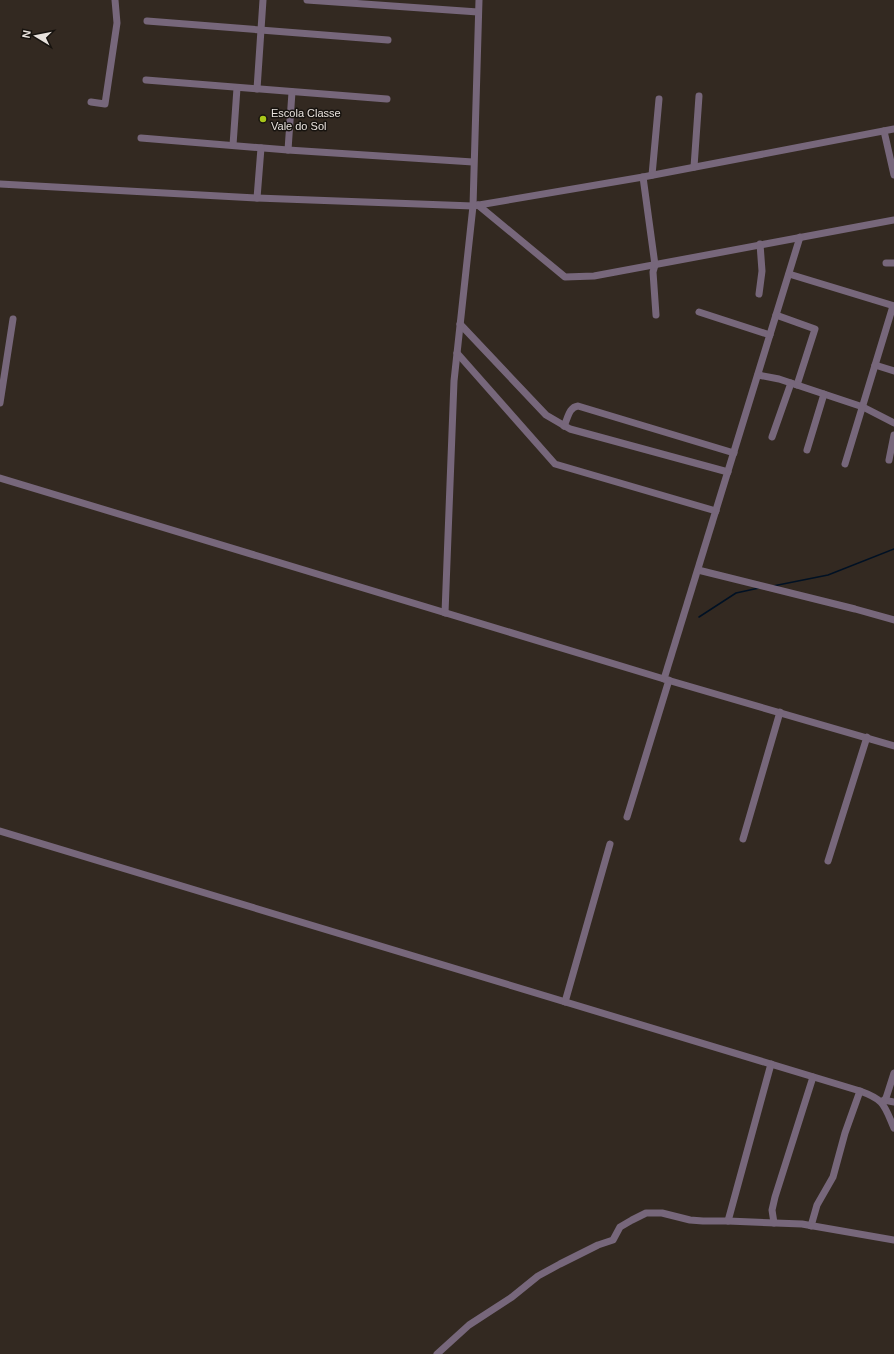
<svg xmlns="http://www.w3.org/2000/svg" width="894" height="1354" font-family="Helvetica,sans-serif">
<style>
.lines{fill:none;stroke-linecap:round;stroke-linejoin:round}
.stream{stroke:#001124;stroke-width:1.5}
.minor{stroke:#77677b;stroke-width:7}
.poi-dot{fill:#a9c71a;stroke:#17130f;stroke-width:1.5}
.labels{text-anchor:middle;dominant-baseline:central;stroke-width:3;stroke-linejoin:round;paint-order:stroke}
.poi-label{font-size:11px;fill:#e8e2dd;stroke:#17130f;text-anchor:start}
</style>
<rect width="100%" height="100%" fill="#332921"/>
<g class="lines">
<!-- stream -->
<g class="stream">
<polyline points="773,586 828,575 894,549"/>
<polyline points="699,617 736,593 759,588"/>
</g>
<!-- minor -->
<g class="minor">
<polyline points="307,0 478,12"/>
<polyline points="147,21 388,40"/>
<polyline points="146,80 387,99"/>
<polyline points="257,89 263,0"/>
<polyline points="91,102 105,104 117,23 115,0"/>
<polyline points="884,131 894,175"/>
<polyline points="141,138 288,150 473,162"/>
<polyline points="233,145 237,88"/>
<polyline points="288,150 292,92"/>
<polyline points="694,167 699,96"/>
<polyline points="652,175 659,99"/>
<polyline points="643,177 655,265 653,272 656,315"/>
<polyline points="0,184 257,198 473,206 643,177 894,129"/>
<polyline points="257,198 261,148"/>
<polyline points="478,205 565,277 594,276 894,220"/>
<polyline points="886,263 894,263"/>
<polyline points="789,274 894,306"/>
<polyline points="759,294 762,271 760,244"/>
<polyline points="699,312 770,335"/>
<polyline points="776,315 815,329 797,385"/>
<polyline points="460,324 546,415 570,429 728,472"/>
<polyline points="457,353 555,464 716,511"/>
<polyline points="875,365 894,371"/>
<polyline points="758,375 779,379 863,407 894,423"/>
<polyline points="0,403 13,319"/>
<path d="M564 426C568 418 569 407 578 406L734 453"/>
<polyline points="772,437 791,383"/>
<polyline points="807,450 824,394"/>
<polyline points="889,460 894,435"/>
<polyline points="845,464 893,306"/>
<polyline points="0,478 664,679 894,746"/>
<polyline points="698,570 855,609 894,620"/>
<polyline points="445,613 454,381 473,206 479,0"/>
<polyline points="664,679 800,237"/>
<polyline points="627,817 669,680"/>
<path d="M0 831 860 1091C885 1100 884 1105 894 1128"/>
<polyline points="743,839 780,712"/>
<polyline points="828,861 867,737"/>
<polyline points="565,1002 610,844"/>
<polyline points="884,1100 894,1102"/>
<polyline points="883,1103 886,1098 894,1073"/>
<polyline points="728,1221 771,1064"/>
<polyline points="774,1223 772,1210 775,1197 813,1077"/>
<polyline points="811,1226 817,1205 833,1177 845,1133 860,1091"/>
<polyline points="437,1354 469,1325 512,1297 538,1276 560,1264 598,1245 613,1240 620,1227 632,1220 646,1213 662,1213 690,1220 703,1221 728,1221 802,1224 894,1240"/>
</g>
</g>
<!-- markers -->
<circle class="poi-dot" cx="263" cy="119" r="4"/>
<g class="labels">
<!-- poi labels -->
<g class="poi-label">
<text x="271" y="113">Escola Classe<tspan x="271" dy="13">Vale do Sol</tspan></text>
</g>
</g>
<!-- north arrow -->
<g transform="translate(36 36) rotate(280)" stroke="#17130f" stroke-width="3" paint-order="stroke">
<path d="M0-3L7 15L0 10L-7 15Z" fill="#e8e2dd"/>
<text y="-6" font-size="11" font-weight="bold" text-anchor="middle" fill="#e8e2dd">N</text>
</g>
</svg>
